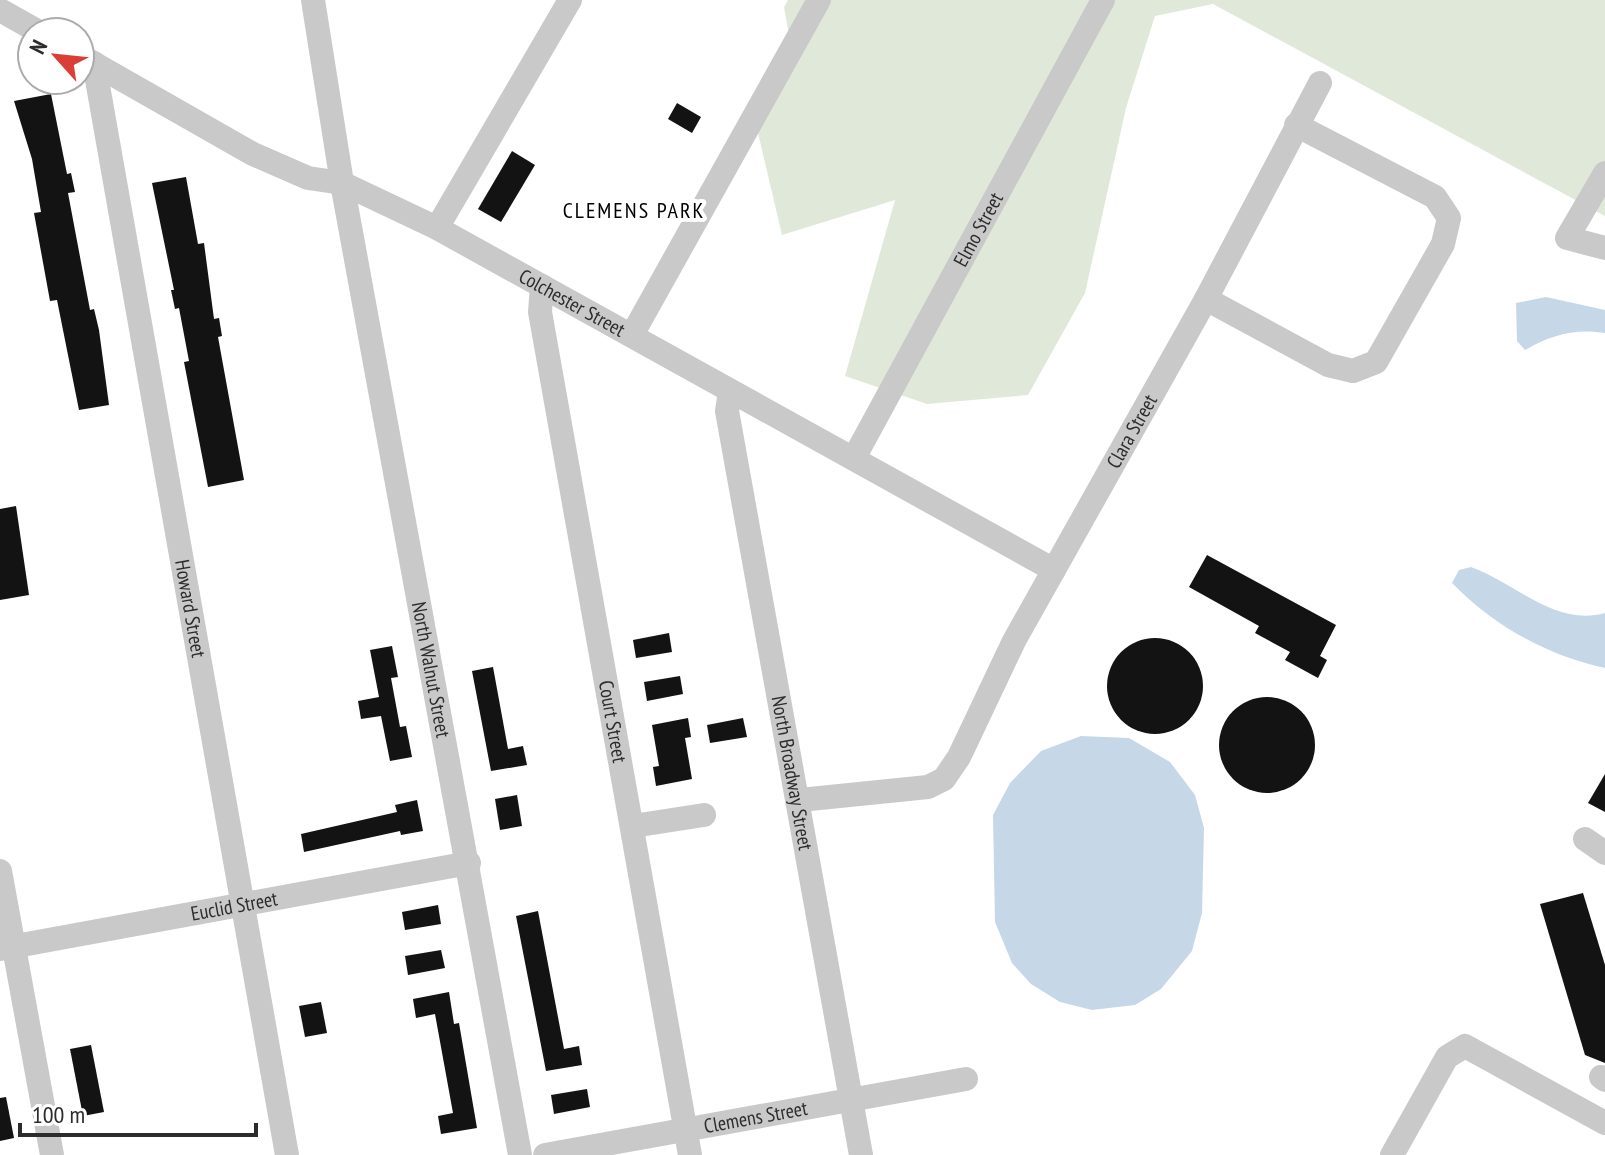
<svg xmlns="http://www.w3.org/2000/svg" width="1605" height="1155" font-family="'PT Sans Narrow',sans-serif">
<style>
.green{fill:#e0e9d9}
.water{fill:#c6d7e8}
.building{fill:#131313}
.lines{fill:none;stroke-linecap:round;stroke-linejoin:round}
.minor{stroke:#c9c9c9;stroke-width:24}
.labels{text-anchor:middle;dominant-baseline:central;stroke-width:8;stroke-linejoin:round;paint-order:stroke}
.street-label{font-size:20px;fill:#2c2c2c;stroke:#fff}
.neighbourhood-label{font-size:22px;letter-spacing:2px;fill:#000;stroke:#fff}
</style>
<rect width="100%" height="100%" fill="#fff"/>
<!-- green -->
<polygon class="green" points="788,0 1605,0 1605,216 1213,4 1155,16 1126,108 1085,293 1028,395 927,404 845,376 895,200 782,235 754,116 795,68 784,7"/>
<!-- water -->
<g class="water">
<path d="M1546 297 1605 310V333C1576 328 1550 335 1525 350L1517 341 1516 303Z"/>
<path d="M1471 567C1514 582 1555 627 1605 613V668C1546 655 1494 626 1452 583L1459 570Z"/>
<polygon points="1081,736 1129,738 1170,762 1195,795 1204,828 1202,913 1192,951 1161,989 1135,1005 1092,1010 1060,1002 1031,984 1012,963 995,922 993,815 1010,783 1041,751"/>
</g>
<!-- building -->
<g class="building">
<polygon points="51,94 67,174 71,173 75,192 68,193 90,310 94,309 99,330 109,405 79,410 57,300 50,301 34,213 41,212 32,159 14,101"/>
<polygon points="677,103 701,117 692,133 668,119"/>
<polygon points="512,151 535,165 501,222 478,209"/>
<polygon points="186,177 198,244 204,243 214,319 219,318 222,336 218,337 244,480 208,487 184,362 189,361 179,308 175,309 171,290 174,290 152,183"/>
<polygon points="16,506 29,595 0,600 0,509"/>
<polygon points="1207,555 1336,625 1320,656 1327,660 1318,678 1285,660 1290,652 1255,633 1259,626 1189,587"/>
<polygon points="669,633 672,652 636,658 633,640"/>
<circle cx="1155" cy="686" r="48"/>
<polygon points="392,646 398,677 391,678 400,727 406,726 412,757 390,761 381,716 361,719 358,701 379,697 370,650"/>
<polygon points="493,667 508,749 523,746 527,765 491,771 472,671"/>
<polygon points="680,676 683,694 647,701 644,682"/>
<circle cx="1267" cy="745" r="48"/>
<polygon points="688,718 691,737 685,738 692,779 656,786 653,767 659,766 652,725"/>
<polygon points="743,718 747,737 710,743 707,725"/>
<polygon points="1605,774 1605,812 1588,803"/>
<polygon points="517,795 522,826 500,830 495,799"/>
<polygon points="417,800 423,831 401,835 400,831 304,852 301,834 397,812 395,805"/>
<polygon points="1583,893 1605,965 1605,1063 1585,1055 1540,904"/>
<polygon points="438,905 441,924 405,930 402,912"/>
<polygon points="538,911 564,1049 579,1046 582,1065 546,1071 516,916"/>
<polygon points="441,950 445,968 408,975 405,956"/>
<polygon points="449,992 454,1024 459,1023 477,1128 441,1134 438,1116 453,1113 435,1014 416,1018 413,999"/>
<polygon points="321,1002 327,1033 305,1037 299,1006"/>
<polygon points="91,1045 104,1112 83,1116 70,1049"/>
<polygon points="587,1089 590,1107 554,1114 551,1095"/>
<polygon points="6,1097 14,1138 0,1141 0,1098"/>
</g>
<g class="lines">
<!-- minor -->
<g class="minor">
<path id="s1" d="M313 0 342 183 520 1155"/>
<polyline points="0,10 39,32"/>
<path id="s2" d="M86 59 253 154 308 178 342 183 437 228 1054 570"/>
<path id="s3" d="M94 63 287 1155"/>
<polyline points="1605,173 1567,238 1605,248"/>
<polyline points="437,228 570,0"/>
<path id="s4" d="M542 286 540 312 690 1155"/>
<polyline points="1206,299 1328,365 1353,371 1376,362 1443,244 1449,218 1435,197 1296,125"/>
<polyline points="632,335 819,0"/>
<path id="s5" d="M730 391 727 411 861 1155"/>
<path id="s6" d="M854 458 1103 0"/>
<path id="s7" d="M800 800 928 787 944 779 959 757 1014 641 1206 299 1320 83"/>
<polyline points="633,826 704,815"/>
<polyline points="1585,839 1605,853"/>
<polyline points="0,871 52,1155"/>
<path id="s8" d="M0 949 469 863"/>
<polyline points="1601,1077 1605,1080"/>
<path id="s9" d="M545 1155 966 1079"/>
<polyline points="1392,1155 1447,1057 1465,1046 1605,1123"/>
</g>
</g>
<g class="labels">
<!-- street labels -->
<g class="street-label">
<text stroke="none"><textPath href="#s6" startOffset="260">Elmo Street</textPath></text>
<text stroke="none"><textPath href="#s2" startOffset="546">Colchester Street</textPath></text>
<text stroke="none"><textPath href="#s7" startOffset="542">Clara Street</textPath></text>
<text stroke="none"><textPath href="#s3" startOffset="554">Howard Street</textPath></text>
<text stroke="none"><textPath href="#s1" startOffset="680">North Walnut Street</textPath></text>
<text stroke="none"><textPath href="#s4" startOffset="442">Court Street</textPath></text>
<text stroke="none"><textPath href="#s5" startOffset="388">North Broadway Street</textPath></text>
<text stroke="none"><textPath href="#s8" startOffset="238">Euclid Street</textPath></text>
<text stroke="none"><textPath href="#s9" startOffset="214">Clemens Street</textPath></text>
</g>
<!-- neighbourhood labels -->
<g class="neighbourhood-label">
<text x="634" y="210">CLEMENS PARK</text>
</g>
</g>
<!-- north arrow -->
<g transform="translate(56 56) rotate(297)"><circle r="38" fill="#ffffff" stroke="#ababab" stroke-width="2"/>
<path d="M0-6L14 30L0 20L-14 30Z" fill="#da3e36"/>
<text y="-12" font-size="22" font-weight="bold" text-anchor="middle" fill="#2c2c2c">N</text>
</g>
<!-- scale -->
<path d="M20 1123v12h236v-12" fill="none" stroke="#2c2c2c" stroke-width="4"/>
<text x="32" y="1123" font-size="24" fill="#2c2c2c" stroke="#ffffff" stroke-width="6" paint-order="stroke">100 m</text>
</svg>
